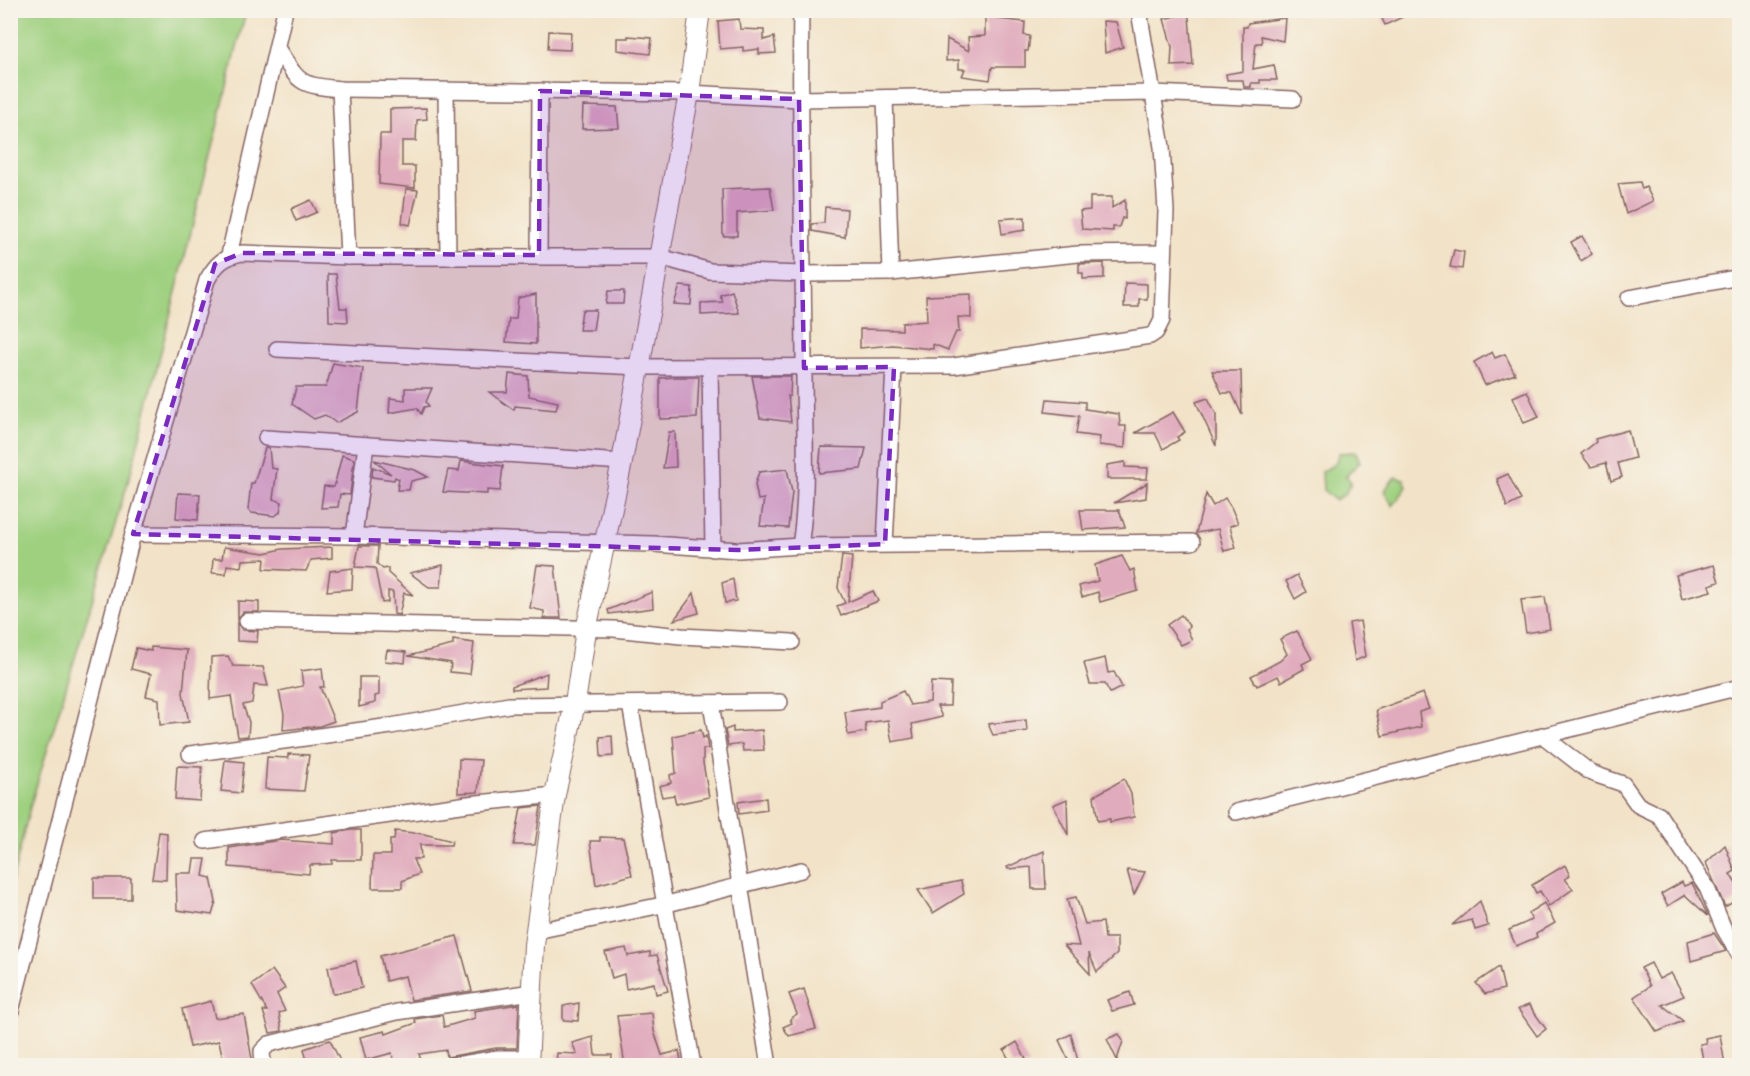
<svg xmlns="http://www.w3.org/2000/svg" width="1750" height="1076" font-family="Delius,sans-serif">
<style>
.green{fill:#9ed07f;stroke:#747855;stroke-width:1.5}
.building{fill:#e0abbd}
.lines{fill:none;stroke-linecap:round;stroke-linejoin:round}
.minor-casing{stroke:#856462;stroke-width:18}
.tertiary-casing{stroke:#856462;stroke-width:22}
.minor{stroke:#fff;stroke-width:15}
.tertiary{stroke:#fff;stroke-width:20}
.marked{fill:#7b2cbf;fill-opacity:0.2;stroke:#7b2cbf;stroke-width:4.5;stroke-dasharray:12 8;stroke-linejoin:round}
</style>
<rect width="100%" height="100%" fill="#f7f3e8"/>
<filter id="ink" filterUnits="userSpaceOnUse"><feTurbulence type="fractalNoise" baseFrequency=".0167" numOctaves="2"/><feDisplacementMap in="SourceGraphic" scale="12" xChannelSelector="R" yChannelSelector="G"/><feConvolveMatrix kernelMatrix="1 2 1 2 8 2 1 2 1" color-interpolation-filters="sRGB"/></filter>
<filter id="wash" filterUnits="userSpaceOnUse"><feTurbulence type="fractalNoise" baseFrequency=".008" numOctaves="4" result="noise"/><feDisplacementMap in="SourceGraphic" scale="24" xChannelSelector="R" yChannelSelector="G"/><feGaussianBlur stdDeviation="1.35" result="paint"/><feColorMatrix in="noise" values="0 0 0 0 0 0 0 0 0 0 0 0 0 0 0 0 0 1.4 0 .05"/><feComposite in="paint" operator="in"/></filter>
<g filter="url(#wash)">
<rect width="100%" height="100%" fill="#f2e3c8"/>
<!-- green -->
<g class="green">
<polygon points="11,10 246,11 131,472 30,807 11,885"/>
<polygon points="1356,452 1360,462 1346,476 1351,482 1345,494 1335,500 1323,490 1322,472 1335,464 1339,453"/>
<polygon points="1395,477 1404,479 1407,487 1393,506 1384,491"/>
</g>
<g id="blocks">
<!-- building -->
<g class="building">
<polygon points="1387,10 1418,10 1385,25 1380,14"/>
<polygon points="1183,14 1189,17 1193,65 1171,66 1172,47 1164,19"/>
<polygon points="996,16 997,19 1025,22 1024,35 1030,36 1028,51 1025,51 1025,67 992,67 990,80 962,76 965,69 959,69 959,60 946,61 947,39 969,51 968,37 985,36 985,17"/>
<polygon points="1285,18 1283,41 1261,36 1262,43 1256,43 1253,69 1274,65 1277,80 1260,80 1260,83 1251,83 1251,87 1244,87 1243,80 1227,80 1226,74 1243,71 1243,27 1247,27 1248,23"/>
<polygon points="739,19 740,29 764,30 764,40 774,37 776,53 759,54 759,49 743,51 743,47 720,49 718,21"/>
<polygon points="1103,21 1116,22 1123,47 1105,53"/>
<polygon points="549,31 571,32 570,50 548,49"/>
<polygon points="628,36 652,38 650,54 617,50 617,38 628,38"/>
<polygon points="583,106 617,107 619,128 582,129"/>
<polygon points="426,108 427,119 417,120 416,141 402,141 402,166 415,166 415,188 379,184 380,134 390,134 390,109"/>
<polygon points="1640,182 1642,189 1646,187 1653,201 1626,214 1618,184"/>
<polygon points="770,187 774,210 737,213 737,236 723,236 722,189"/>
<polygon points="406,189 418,190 410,225 402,223"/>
<polygon points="1090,197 1112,197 1112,208 1125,200 1125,219 1122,218 1119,227 1113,227 1113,231 1082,229 1080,211 1090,210"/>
<polygon points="311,200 317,212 296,221 291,209"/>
<polygon points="825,207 847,209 845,237 812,231 812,224 824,223"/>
<polygon points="1025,217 1025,230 1002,234 1000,219"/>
<polygon points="1582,236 1592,254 1581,261 1571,242"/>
<polygon points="1454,250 1464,252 1462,269 1450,267"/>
<polygon points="1104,263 1104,278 1083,279 1083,273 1079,273 1079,264"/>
<polygon points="328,274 336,274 340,308 347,308 348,322 329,321"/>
<polygon points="1125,283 1147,284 1147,299 1139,299 1139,307 1124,307"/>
<polygon points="680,286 692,287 691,305 674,304"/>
<polygon points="608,291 624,291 623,304 606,304"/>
<polygon points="732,291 739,313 701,315 701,303 723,302 720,295"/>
<polygon points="536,294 536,344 506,342 509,319 516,319 518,298"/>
<polygon points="971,294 971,318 958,317 959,332 956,332 948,350 933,344 933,349 893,345 860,348 860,329 902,330 902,323 927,321 926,296"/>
<polygon points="582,310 596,310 593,330 579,330"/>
<polygon points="1492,352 1495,358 1505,354 1515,374 1485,385 1474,362"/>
<polygon points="333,363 363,368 358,412 336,423 325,415 314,419 292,404 296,387 326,387"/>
<polygon points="1212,371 1241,371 1242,415 1232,393 1222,393"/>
<polygon points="509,374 528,376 529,396 558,402 556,410 515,406 514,410 489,392 507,392"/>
<polygon points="752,376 791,376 790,396 788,396 791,422 760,418"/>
<polygon points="675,377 699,377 697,418 660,419 660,378"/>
<polygon points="405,388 432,388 426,402 429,406 424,407 421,414 417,408 389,413 390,398 405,400"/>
<polygon points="1527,391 1539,417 1524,423 1513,397"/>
<polygon points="1208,398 1216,414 1216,446 1196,402"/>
<polygon points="1047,399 1085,402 1085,409 1119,414 1120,426 1126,426 1125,448 1099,445 1100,437 1076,434 1079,416 1045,412"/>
<polygon points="1173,412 1185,432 1177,437 1179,440 1163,449 1155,433 1135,433"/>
<polygon points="1628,430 1635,458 1618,463 1622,477 1611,481 1606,463 1591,467 1581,454 1596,442 1595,439"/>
<polygon points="669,432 675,432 676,467 663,468"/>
<polygon points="821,447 866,448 861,469 819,473"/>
<polygon points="265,448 269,448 271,468 277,469 273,499 282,502 280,512 275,516 252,513 248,510 251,483 254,483"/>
<polygon points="342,455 354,459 350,495 340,494 338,507 321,508 324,486 334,487"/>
<polygon points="374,460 415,470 428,477 411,481 409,490 397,490 399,479 395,477 394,480 372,477 373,467 391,474"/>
<polygon points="461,461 503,466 500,491 487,490 487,494 443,492 448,470 459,471"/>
<polygon points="1125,462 1125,467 1148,468 1147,479 1107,479 1107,465"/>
<polygon points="787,469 792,492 788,528 760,526 764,499 758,500 755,484 759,472"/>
<polygon points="1508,474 1521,500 1507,507 1497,479"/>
<polygon points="1147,483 1146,498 1114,503"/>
<polygon points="178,493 200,494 198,520 176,518"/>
<polygon points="1206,494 1213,506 1225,498 1231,507 1238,523 1230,526 1236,548 1224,551 1218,529 1196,533"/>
<polygon points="1080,510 1119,510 1125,527 1083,530"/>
<polygon points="359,546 378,546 377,564 383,569 388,568 388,573 413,595 404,593 399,615 394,614 393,592 388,591 388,602 382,603 375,568 355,567"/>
<polygon points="224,547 265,553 282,549 332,547 332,558 311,560 306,571 264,569 265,559 242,560 241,567 227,565 226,574 212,573 213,559 222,559"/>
<polygon points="842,556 852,557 848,602 873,591 878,601 841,616 837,606 845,603 838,588"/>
<polygon points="1122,556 1130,571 1134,569 1138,591 1100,602 1098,592 1082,597 1079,586 1098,581 1095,565"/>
<polygon points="443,565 441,587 429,587 410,573"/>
<polygon points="537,565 555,566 561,618 544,618 544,611 530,608"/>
<polygon points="1714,565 1719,582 1709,585 1711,591 1682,599 1676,575"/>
<polygon points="353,568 352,589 327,591 330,571"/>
<polygon points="1297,575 1306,592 1295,599 1286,581"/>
<polygon points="733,579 736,601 725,603 722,583"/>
<polygon points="652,592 653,608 609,614 608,610"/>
<polygon points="694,593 699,613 674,620"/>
<polygon points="1545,597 1550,629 1526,633 1521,600"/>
<polygon points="238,601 259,602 259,612 243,612 238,619"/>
<polygon points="1181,615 1190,627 1187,629 1192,640 1181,645 1167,625"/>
<polygon points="1360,621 1366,656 1355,661 1349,623"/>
<polygon points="237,622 242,630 258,631 257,642 237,641"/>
<polygon points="1297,631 1312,659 1302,664 1304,669 1281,682 1278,676 1257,686 1251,676 1280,661 1287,654 1280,639"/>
<polygon points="453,640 474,643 470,674 450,672 451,663 408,656 453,645"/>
<polygon points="151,647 187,650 183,693 189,722 160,725 159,699 146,696 151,674 131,669 136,648 151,651"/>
<polygon points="387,650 406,652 405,663 385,661"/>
<polygon points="228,656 233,666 263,667 268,686 254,685 252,703 243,705 249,722 248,736 238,737 231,696 210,699 211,657"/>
<polygon points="1105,658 1108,673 1114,672 1122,687 1110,693 1105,684 1090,684 1084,663"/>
<polygon points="322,668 324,687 320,687 334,721 320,726 283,730 284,714 279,691 303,686 301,671"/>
<polygon points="547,673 546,687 512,689 512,686"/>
<polygon points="359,677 379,677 379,695 375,696 375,703 359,707"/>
<polygon points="931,682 951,683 950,706 937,706 942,717 912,724 914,738 892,742 888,720 865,723 866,732 848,735 845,712 880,707 880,701 903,691 910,705 930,702"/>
<polygon points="1423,693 1429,709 1419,712 1421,727 1382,736 1376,710"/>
<polygon points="1026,720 1027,731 993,735 988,724"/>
<polygon points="733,727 733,732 762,730 764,750 743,751 742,744 728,746 725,730"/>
<polygon points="701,730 703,738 706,736 708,749 703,749 703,763 709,797 676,804 674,795 662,797 659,786 671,783 670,775 676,773 673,736"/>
<polygon points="612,736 613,756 601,757 600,737"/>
<polygon points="288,754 309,755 304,791 265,789 267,757 288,758"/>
<polygon points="459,759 481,760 478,792 458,793"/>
<polygon points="225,760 244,762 241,793 221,791"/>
<polygon points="177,766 202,767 200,801 175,799"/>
<polygon points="1124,779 1131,794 1134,817 1110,822 1110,819 1098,821 1094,796"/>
<polygon points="766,798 767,810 739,814 738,802"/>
<polygon points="1067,799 1068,835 1053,805"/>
<polygon points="541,806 535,845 514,845 521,808"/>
<polygon points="351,830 361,830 361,860 332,860 332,864 310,865 309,874 229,867 229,848 281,840 334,844 334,833"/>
<polygon points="395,831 424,834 452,841 451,845 420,845 421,859 413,859 419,874 402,881 402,888 372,888 373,855 390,855 390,840 394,840"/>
<polygon points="159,832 167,833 166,880 152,879"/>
<polygon points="600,837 623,838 632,875 596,885 590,841 600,841"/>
<polygon points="1725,845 1735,871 1730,874 1740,890 1740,898 1725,907 1706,863"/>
<polygon points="1044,851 1046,889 1032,889 1031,867 1008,869 1007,867"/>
<polygon points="194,859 206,859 203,876 211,878 216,902 212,915 177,910 176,873 192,873"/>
<polygon points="1565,865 1570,876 1565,879 1573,889 1549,906 1540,891 1536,893 1532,885"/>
<polygon points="1127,870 1145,872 1134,895"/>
<rect x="94" y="878" width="37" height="21"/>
<polygon points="961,881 964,894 933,913 918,890"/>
<polygon points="1682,882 1684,886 1692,883 1708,916 1685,895 1668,906 1661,894"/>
<polygon points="1076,897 1085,924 1103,922 1105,938 1117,938 1117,954 1097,972 1089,953 1090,974 1064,945 1079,946 1067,899"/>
<polygon points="1480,901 1488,926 1475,930 1472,920 1452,925"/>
<polygon points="1544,903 1555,923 1536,934 1537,937 1516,946 1509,930 1532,920 1528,913"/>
<polygon points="1714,933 1726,951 1691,961 1688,941"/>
<polygon points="457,936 472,991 411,1000 405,976 386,981 380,956"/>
<polygon points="626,948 628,956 650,952 650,956 657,955 668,991 656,994 654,983 626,989 624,974 612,978 605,952"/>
<polygon points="356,961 362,988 333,994 328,967"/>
<polygon points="1651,963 1659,979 1671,973 1684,996 1662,1005 1683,1021 1657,1032 1634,997 1650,986 1641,968"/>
<polygon points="1499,967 1504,989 1485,994 1476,983"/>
<polygon points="272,970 285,988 277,994 285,1011 279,1013 282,1031 270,1033 263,1011 267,1011 252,985"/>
<polygon points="804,989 816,1029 789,1036 783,1027 792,1023 790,1019 797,1014 789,994"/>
<polygon points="1130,992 1134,1005 1112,1011 1107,1000"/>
<polygon points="211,1001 215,1018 244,1014 253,1065 239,1065 238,1061 224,1064 219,1041 190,1047 182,1009"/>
<polygon points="579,1003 578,1021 563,1020 563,1006"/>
<polygon points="519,1004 517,1048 496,1048 447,1057 446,1050 419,1054 422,1065 394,1065 392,1053 366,1060 360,1037 385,1031 386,1034 416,1023 415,1019 442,1015 444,1027 475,1018 474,1011"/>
<polygon points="1529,1005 1546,1029 1537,1036 1518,1009"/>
<polygon points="652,1013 654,1031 662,1055 679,1051 682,1065 640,1065 639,1062 625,1065 617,1016"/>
<polygon points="1071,1034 1079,1065 1071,1065 1059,1040"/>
<polygon points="1119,1034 1123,1041 1117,1060 1107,1039"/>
<polygon points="1720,1035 1725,1065 1704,1065 1700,1044 1706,1043 1705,1038"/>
<polygon points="593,1037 595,1055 612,1055 611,1065 556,1065 557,1053 577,1054 572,1043"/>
<polygon points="330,1040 342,1065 308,1065 304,1049"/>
<polygon points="1017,1042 1029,1065 1012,1065 1004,1050"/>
</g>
</g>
</g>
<g filter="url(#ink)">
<use href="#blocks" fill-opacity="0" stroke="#856462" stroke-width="1.5"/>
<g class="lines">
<defs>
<g id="minor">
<path d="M277 48C300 83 297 85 340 89L689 93 799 99 1153 93 1293 99"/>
<polyline points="340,89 348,257"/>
<polyline points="446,92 448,257"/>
<polyline points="885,98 891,273"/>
<polyline points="229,255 285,10"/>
<polyline points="539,255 540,91"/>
<polyline points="1629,298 1740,277"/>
<polyline points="277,349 639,367 954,366 1150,336 1156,332 1162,320 1166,211 1162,147 1140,17 1144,10"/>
<polyline points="710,367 713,549"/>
<polyline points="266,438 622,462"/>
<path d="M133 534 354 536 653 544 738 550 800 546C809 490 804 431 804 374 804 253 799 132 801 10"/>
<polyline points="354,536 366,445"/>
<polyline points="885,544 894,367"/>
<polyline points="800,546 1192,542"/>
<polyline points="247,621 614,629 681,636 792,642"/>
<polyline points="711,703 769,1066"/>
<polyline points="630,704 693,1066"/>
<polyline points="1542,735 1591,773 1623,784 1638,805 1659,815 1707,888 1724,929 1740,956"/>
<polyline points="190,754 391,726 509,705 780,702"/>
<polyline points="1236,812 1740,687"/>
<polyline points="205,841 468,804 555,795"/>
<polyline points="536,931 667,904 801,870"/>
<path d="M10 1015 133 534 207 280C216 264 223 257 242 253L348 257H660L710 271 804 274 891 273 1078 254 1164 253"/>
<polyline points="263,1066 262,1051 269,1044 397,1012 532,992"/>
<polyline points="450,1066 498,1058 528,1058"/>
</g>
<polyline id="tertiary" points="528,1066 534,945 555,795 575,703 586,630 622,462 689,93 700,10"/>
</defs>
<!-- minor casing -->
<use href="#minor" class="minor-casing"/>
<!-- tertiary casing -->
<use href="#tertiary" class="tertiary-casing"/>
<!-- minor -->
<use href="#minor" class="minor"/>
<!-- tertiary -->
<use href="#tertiary" class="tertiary"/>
</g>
</g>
<!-- marked area -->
<path class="marked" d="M540 91 799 99 804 368 894 367 885 544 738 550 133 534 215 264 242 253 539 255Z"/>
<!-- margin -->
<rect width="1750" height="1076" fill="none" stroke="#f7f3e8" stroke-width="36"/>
</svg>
